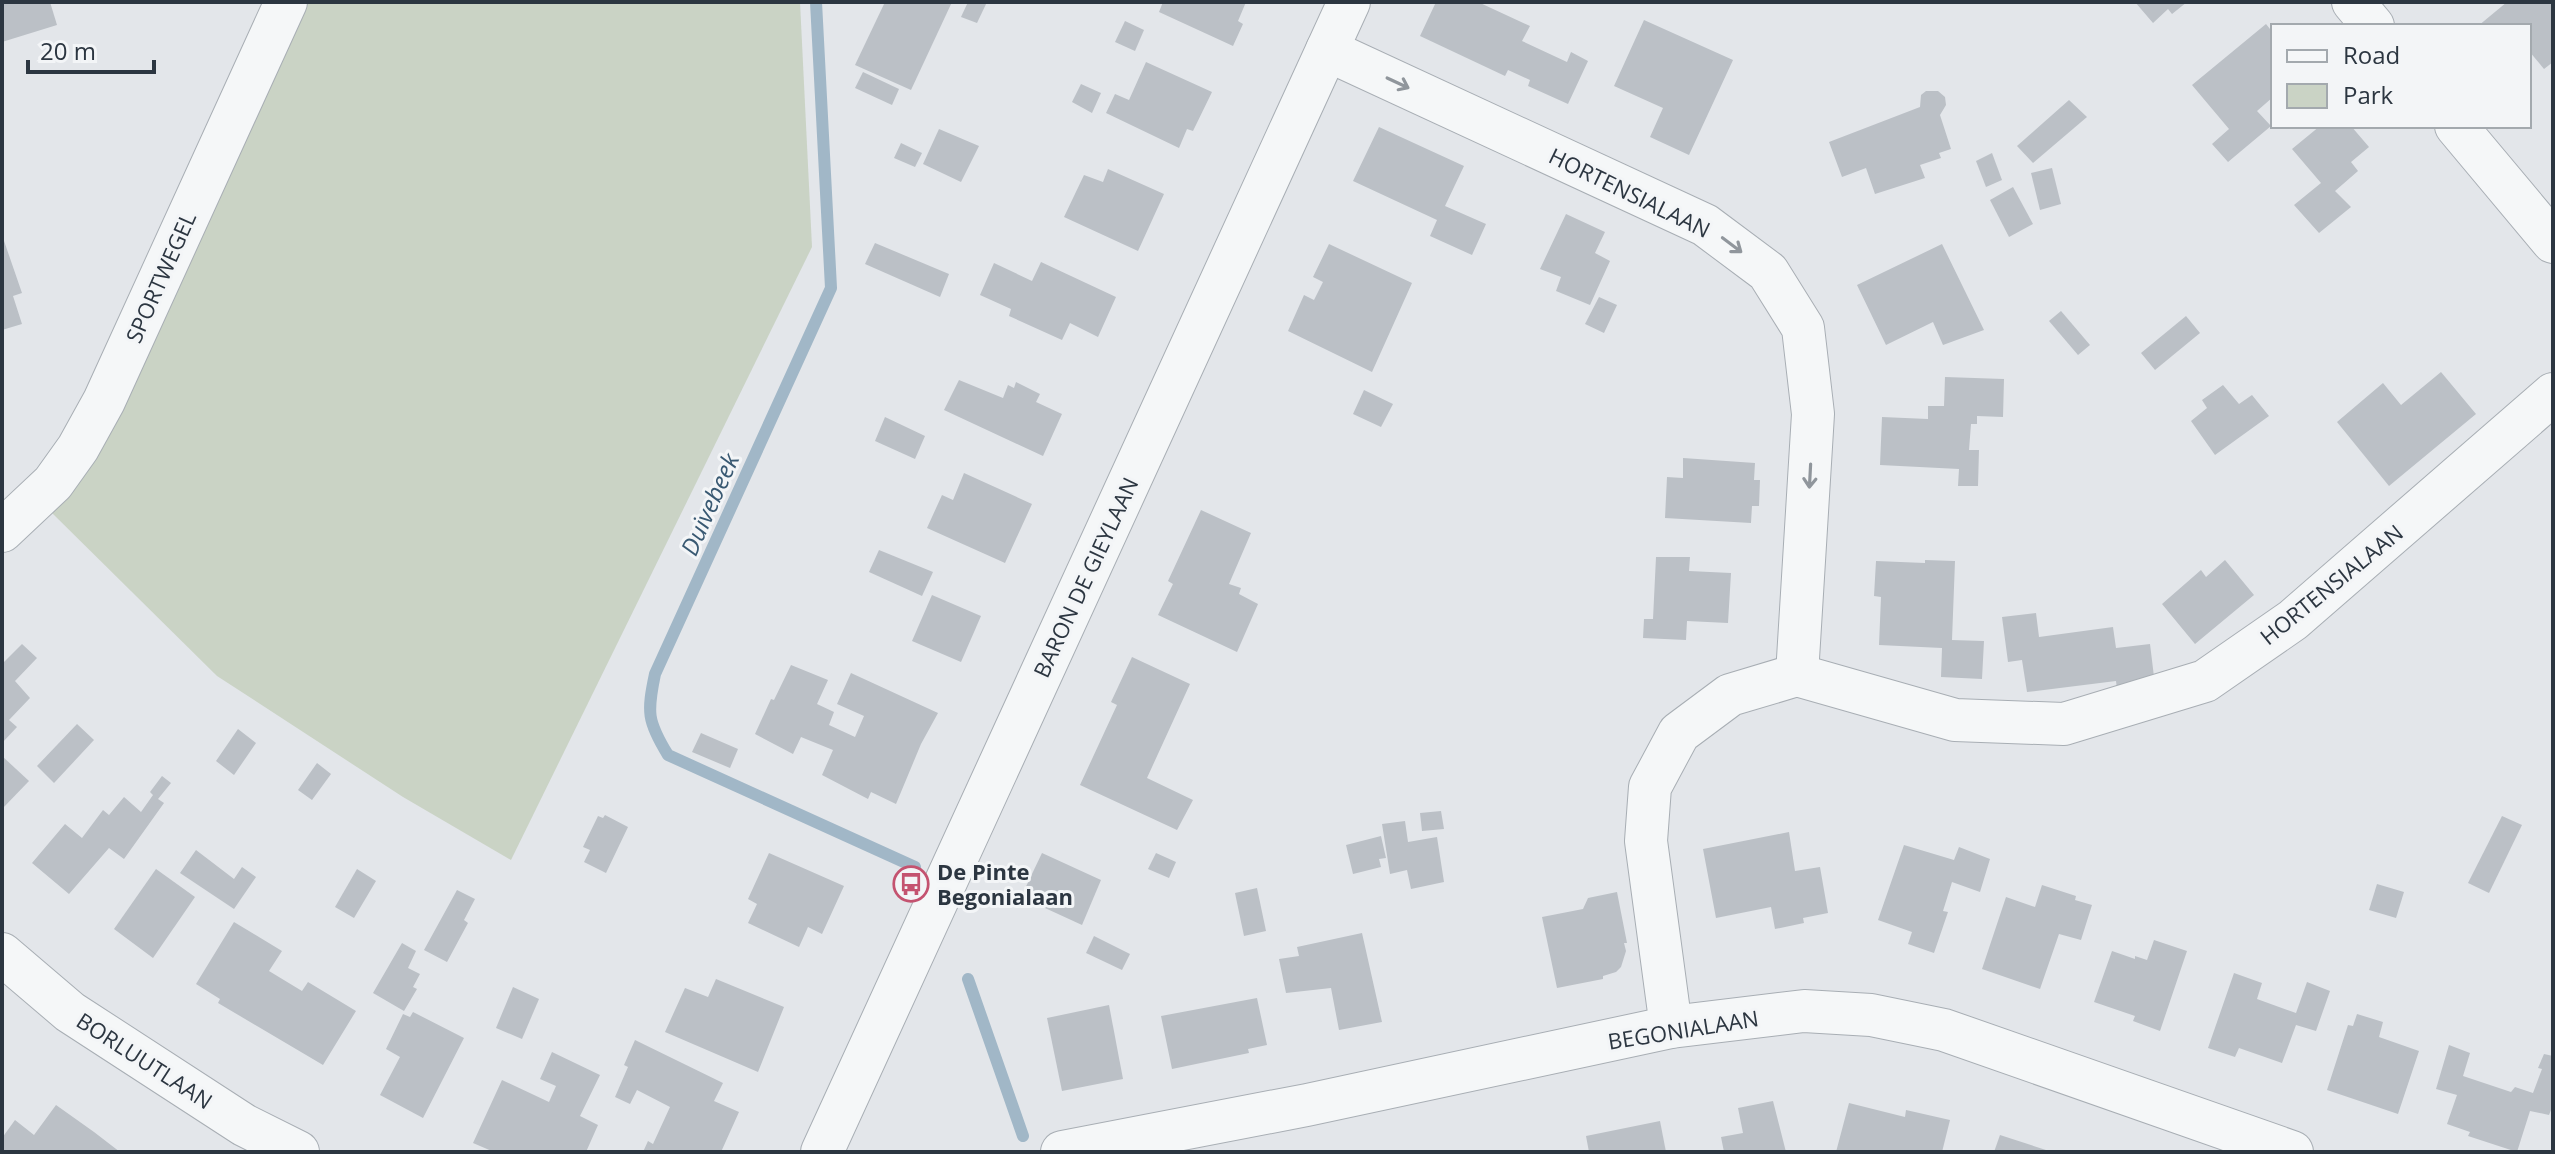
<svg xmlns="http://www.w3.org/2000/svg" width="2555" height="1154" font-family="'Open Sans',sans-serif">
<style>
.green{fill:#cad3c5}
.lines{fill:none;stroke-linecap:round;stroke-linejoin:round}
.stream{stroke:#a1b7c7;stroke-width:12}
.building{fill:#bbc0c6}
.minor-casing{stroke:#a8aeb4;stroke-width:44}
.minor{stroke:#f5f7f8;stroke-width:42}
.oneway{stroke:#90969c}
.labels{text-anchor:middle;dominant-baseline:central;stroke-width:6;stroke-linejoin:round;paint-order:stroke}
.street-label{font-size:22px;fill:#2c3641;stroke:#f3f5f7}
.poi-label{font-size:22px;font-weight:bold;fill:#2c3641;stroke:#f3f5f7;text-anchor:start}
.water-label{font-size:24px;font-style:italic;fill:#395972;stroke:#f3f5f7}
</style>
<rect width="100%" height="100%" fill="#e3e6ea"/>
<!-- green -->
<polygon class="green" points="301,2 800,2 812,247 511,860 403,797 217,676 51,512"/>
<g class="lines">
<!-- stream -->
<g class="stream">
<path d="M816 2 831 288 655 674C647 712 647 721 668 755L915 867"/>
<polyline points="968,979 1023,1136"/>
</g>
</g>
<!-- building -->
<g class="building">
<polygon points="2,2 50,2 57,25 2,42"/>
<polygon points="885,2 952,2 911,90 855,65"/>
<polygon points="968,2 987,2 977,23 961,17"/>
<polygon points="1163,2 1246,2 1238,21 1243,24 1233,46 1159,12"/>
<polygon points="1436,2 1478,2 1530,26 1522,41 1567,62 1571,52 1588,61 1568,104 1528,86 1530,80 1508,70 1505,76 1420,36"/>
<polygon points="2135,2 2187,2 2172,14 2168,9 2153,23"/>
<polygon points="2507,2 2553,2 2553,62 2544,69 2529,51 2529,26 2478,26"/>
<polygon points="1644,20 1733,60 1689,155 1650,137 1663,108 1614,86"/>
<polygon points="1125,21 1144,30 1135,51 1115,42"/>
<polygon points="2266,24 2270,29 2273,27 2273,97 2257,111 2271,126 2228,162 2212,144 2229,129 2192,85"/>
<polygon points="1146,62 1212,92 1193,131 1187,129 1179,148 1106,113 1115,94 1129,100"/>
<polygon points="863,72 899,89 892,105 855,88"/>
<polygon points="1081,84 1101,93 1092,113 1072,102"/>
<polygon points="1926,91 1938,91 1945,97 1946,105 1940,115 1951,149 1939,153 1941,158 1920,165 1925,178 1875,194 1866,168 1842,177 1829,142 1920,107 1921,95"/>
<polygon points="2069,100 2087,117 2033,163 2017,146"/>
<polygon points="2320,126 2351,126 2369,147 2351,162 2358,171 2335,191 2351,207 2319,233 2294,205 2321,183 2292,149"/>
<polygon points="1379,127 1464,166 1445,206 1486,224 1472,255 1430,236 1437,220 1353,181"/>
<polygon points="939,129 979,146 961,182 923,164"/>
<polygon points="901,143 922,153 915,167 894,158"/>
<polygon points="1992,153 2002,180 1986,187 1976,161"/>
<polygon points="2052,168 2061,204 2040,210 2031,173"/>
<polygon points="1108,169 1164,194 1138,251 1064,217 1084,175 1103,182"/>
<polygon points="2013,187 2033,224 2009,237 1990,200"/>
<polygon points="1566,214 1605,232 1595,253 1610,261 1590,305 1556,291 1561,277 1540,269"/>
<polygon points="2,235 22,293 13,296 22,324 2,330"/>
<polygon points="875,243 949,274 940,297 865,264"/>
<polygon points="1329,244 1412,283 1372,372 1288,331 1304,295 1314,300 1323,282 1313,277"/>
<polygon points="1942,244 1984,330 1943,345 1933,322 1886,345 1857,285"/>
<polygon points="1041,262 1116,297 1098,337 1070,323 1062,340 1009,316 1011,309 980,295 994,263 1032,281"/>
<polygon points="1599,297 1617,305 1604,333 1585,324"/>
<polygon points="2061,311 2090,345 2078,355 2049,321"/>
<polygon points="2186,316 2200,333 2155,370 2141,353"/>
<polygon points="2441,372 2476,414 2389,486 2337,422 2383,383 2401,405"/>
<polygon points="1945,377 2004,379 2003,417 1977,416 1977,424 1971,424 1969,450 1979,450 1978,486 1958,486 1959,469 1880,465 1882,417 1928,419 1928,406 1944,406"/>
<polygon points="959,380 1003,398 1008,385 1014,388 1016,382 1040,394 1036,402 1062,414 1043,456 944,410"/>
<polygon points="2223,385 2239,404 2252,395 2269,416 2215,455 2191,421 2207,408 2202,400"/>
<polygon points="1364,390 1393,404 1381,427 1353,414"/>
<polygon points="885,417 925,436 915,459 875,441"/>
<polygon points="1683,458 1755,463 1754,480 1760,480 1759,506 1752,506 1751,523 1665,518 1667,477 1683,478"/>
<polygon points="964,473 1032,504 1005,563 927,528 942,495 953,500"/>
<polygon points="1201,510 1251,533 1229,584 1241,588 1239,594 1258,604 1237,652 1158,615 1173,584 1168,581"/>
<polygon points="879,550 933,572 922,596 869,572"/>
<polygon points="1656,557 1690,557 1689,571 1731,573 1728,623 1687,621 1686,640 1643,638 1644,619 1653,619"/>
<polygon points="1925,560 1955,561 1952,640 1984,641 1982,679 1941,677 1942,648 1879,645 1881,597 1874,596 1876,561 1925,563"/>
<polygon points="2225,560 2254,595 2195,644 2162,604 2201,570 2206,577"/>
<polygon points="932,595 981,616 961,662 912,641"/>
<polygon points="2036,613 2039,637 2113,627 2116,648 2150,644 2155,685 2117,689 2116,681 2027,692 2022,660 2008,662 2002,617"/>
<polygon points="22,644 37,658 15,681 30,698 9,720 17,727 2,743 2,664"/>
<polygon points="1132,657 1190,684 1147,778 1193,800 1177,830 1080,785 1117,705 1111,702"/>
<polygon points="791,665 828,680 817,704 834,712 829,725 855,737 864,716 837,704 851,673 938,713 921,744 896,804 871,792 868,799 822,775 833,750 801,737 793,754 755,734 771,699 774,700"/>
<polygon points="77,724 94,740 54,783 37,766"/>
<polygon points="238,729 256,743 234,775 216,761"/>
<polygon points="701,733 738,749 730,768 692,752"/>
<polygon points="2,756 29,781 2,809"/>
<polygon points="317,763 331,774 312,800 298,790"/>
<polygon points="162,776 171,783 158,799 164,803 124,859 109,848 69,894 32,863 65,824 82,838 103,810 109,815 124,797 141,812 153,795 150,792"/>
<polygon points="1441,811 1444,829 1422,831 1420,813"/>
<polygon points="605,815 628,827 606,873 584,862 590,850 583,847 598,816 603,818"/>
<polygon points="2502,816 2522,825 2489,893 2468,883"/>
<polygon points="1405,821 1408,842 1437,837 1444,882 1411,889 1407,870 1390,874 1382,824"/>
<polygon points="1789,832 1795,871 1820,867 1828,913 1803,918 1804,923 1775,929 1771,907 1716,918 1703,849"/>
<polygon points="1381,836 1386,858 1379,859 1381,867 1353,874 1346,845"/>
<polygon points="1904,845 1954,860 1959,847 1990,859 1980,892 1952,882 1943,911 1948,912 1934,953 1908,944 1912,932 1878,920"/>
<polygon points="196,850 234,879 242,867 256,877 234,909 180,873"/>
<polygon points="769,853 844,886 822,934 808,927 799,947 748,923 757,904 748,899"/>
<polygon points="1042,853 1101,880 1082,925 1021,897"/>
<polygon points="1156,853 1176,862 1169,878 1148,869"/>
<polygon points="156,869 195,897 153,958 114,929"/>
<polygon points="357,869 376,881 354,918 335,907"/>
<polygon points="2377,884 2404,892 2396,918 2369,910"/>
<polygon points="2042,885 2076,896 2075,900 2092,905 2081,940 2059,934 2040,989 1982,969 2006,897 2035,907"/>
<polygon points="1257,888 1266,931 1244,936 1235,893"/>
<polygon points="457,890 475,899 464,920 468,923 447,962 424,950"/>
<polygon points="1617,892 1627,943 1624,943 1626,951 1621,967 1616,972 1603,976 1603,979 1557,988 1542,917 1583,909 1588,898"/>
<polygon points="234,922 282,951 269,971 302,991 308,982 356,1011 323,1065 218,1003 220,999 196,984"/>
<polygon points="1362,933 1382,1022 1339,1030 1331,988 1286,993 1279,959 1299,956 1297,947"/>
<polygon points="1094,936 1130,954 1122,970 1086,953"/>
<polygon points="2154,940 2187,951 2160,1031 2133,1021 2135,1016 2094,1002 2112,951 2135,959 2135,956 2147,960"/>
<polygon points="402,943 416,951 408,968 420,974 413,987 417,989 404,1011 373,993"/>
<polygon points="2234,973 2262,983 2257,999 2296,1013 2307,982 2330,991 2316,1031 2296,1025 2282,1063 2239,1048 2235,1057 2208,1048"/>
<polygon points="716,979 784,1007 758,1072 665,1032 685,988 708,997"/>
<polygon points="513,987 539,999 522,1039 496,1028"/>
<polygon points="1257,998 1267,1045 1248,1049 1249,1053 1172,1069 1161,1016"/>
<polygon points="1109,1005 1123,1079 1062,1091 1047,1018"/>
<polygon points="413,1012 464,1038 423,1118 380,1095 400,1057 386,1049 403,1014 410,1017"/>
<polygon points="2357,1014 2383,1022 2379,1037 2419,1051 2398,1114 2327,1090 2348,1025 2353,1026"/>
<polygon points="635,1040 723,1083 714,1101 739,1112 721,1152 643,1152 648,1141 653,1144 670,1107 637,1090 630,1104 615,1097 628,1067 624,1065"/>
<polygon points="2449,1045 2470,1053 2463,1076 2511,1092 2515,1087 2533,1093 2542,1069 2538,1068 2544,1054 2553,1056 2553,1105 2549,1115 2530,1111 2517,1152 2468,1136 2470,1132 2447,1124 2457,1095 2436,1089"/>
<polygon points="552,1052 600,1075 580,1116 598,1125 586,1152 494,1152 473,1143 502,1080 549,1102 556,1086 540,1079"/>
<polygon points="1773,1101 1786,1152 1724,1152 1721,1137 1743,1133 1738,1108"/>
<polygon points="1849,1103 1905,1117 1906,1110 1950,1120 1942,1152 1836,1152"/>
<polygon points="56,1105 94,1132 120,1152 2,1152 2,1138 15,1120 34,1135"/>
<polygon points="1660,1121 1666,1152 1589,1152 1586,1136"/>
<polygon points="2000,1135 2049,1151 2049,1152 1994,1152"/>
</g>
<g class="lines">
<defs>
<g id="minor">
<polyline points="2353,2 2373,26"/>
<polyline points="1327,50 1705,225 1768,272 1803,328 1813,414 1797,675"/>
<polyline points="2456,126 2553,242"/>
<polyline points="2,531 53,483 78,448 104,401 286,2"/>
<polyline points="2,954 70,1012 244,1125 298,1152"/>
<polyline points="1671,1027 1646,841 1650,787 1679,733 1730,695 1797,675 1955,720 2064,724 2205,681 2293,620 2553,394"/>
<polyline points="822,1152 1349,2"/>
<polyline points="1062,1152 1307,1105 1671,1027 1804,1011 1871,1015 1944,1030 2292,1152"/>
</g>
</defs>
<!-- minor casing -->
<use href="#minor" class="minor-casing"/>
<!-- minor -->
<use href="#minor" class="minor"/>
</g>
<!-- one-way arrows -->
<defs><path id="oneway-shaft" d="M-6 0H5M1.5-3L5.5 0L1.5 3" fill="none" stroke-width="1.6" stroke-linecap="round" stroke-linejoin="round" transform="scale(2)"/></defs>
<g class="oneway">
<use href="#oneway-shaft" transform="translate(1398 83) rotate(25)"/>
<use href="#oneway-shaft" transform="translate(1732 245) rotate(37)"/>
<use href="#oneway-shaft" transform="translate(1810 476) rotate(93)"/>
</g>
<!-- icons -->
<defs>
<symbol id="bus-ring" viewBox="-11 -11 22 22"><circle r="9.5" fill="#f3f5f7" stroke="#c45370" stroke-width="1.5"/><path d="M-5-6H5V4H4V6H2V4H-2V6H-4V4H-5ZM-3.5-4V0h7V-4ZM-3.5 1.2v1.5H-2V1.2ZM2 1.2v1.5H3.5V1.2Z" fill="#c45370"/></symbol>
</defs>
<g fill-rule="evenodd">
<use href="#bus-ring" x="891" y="864" width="40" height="40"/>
</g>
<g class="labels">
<!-- street labels -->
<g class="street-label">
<text transform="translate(1630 192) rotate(26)">HORTENSIALAAN</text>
<text transform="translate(160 277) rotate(-66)">SPORTWEGEL</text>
<text transform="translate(1085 577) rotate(-65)">BARON DE GIEYLAAN</text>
<text transform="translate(2331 584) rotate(-39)">HORTENSIALAAN</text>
<text transform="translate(1683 1029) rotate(-9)">BEGONIALAAN</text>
<text transform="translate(145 1060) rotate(33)">BORLUUTLAAN</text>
</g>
<!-- poi labels -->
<g class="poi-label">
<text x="937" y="871">De Pinte<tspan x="937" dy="25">Begonialaan</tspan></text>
</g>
<!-- water labels -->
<g class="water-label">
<text transform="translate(709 504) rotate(-66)">Duivebeek</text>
</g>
</g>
<!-- border -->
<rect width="2555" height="1154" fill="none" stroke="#2c3641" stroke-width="8"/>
<!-- legend -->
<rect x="2271" y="24" width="260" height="104" fill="#f3f5f7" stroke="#a3a9ae" stroke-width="2"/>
<rect x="2287" y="50" width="40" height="12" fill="#f5f7f8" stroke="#a3a9ae" stroke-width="2"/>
<text x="2343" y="64" font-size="24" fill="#2c3641">Road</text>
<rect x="2287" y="84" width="40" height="24" fill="#cad3c5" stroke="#a3a9ae" stroke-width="2"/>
<text x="2343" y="104" font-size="24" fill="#2c3641">Park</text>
<!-- scale -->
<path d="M28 60v12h126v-12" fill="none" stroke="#2c3641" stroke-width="4"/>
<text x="40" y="60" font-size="24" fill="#2c3641" stroke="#f3f5f7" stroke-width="6" paint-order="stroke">20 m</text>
</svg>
